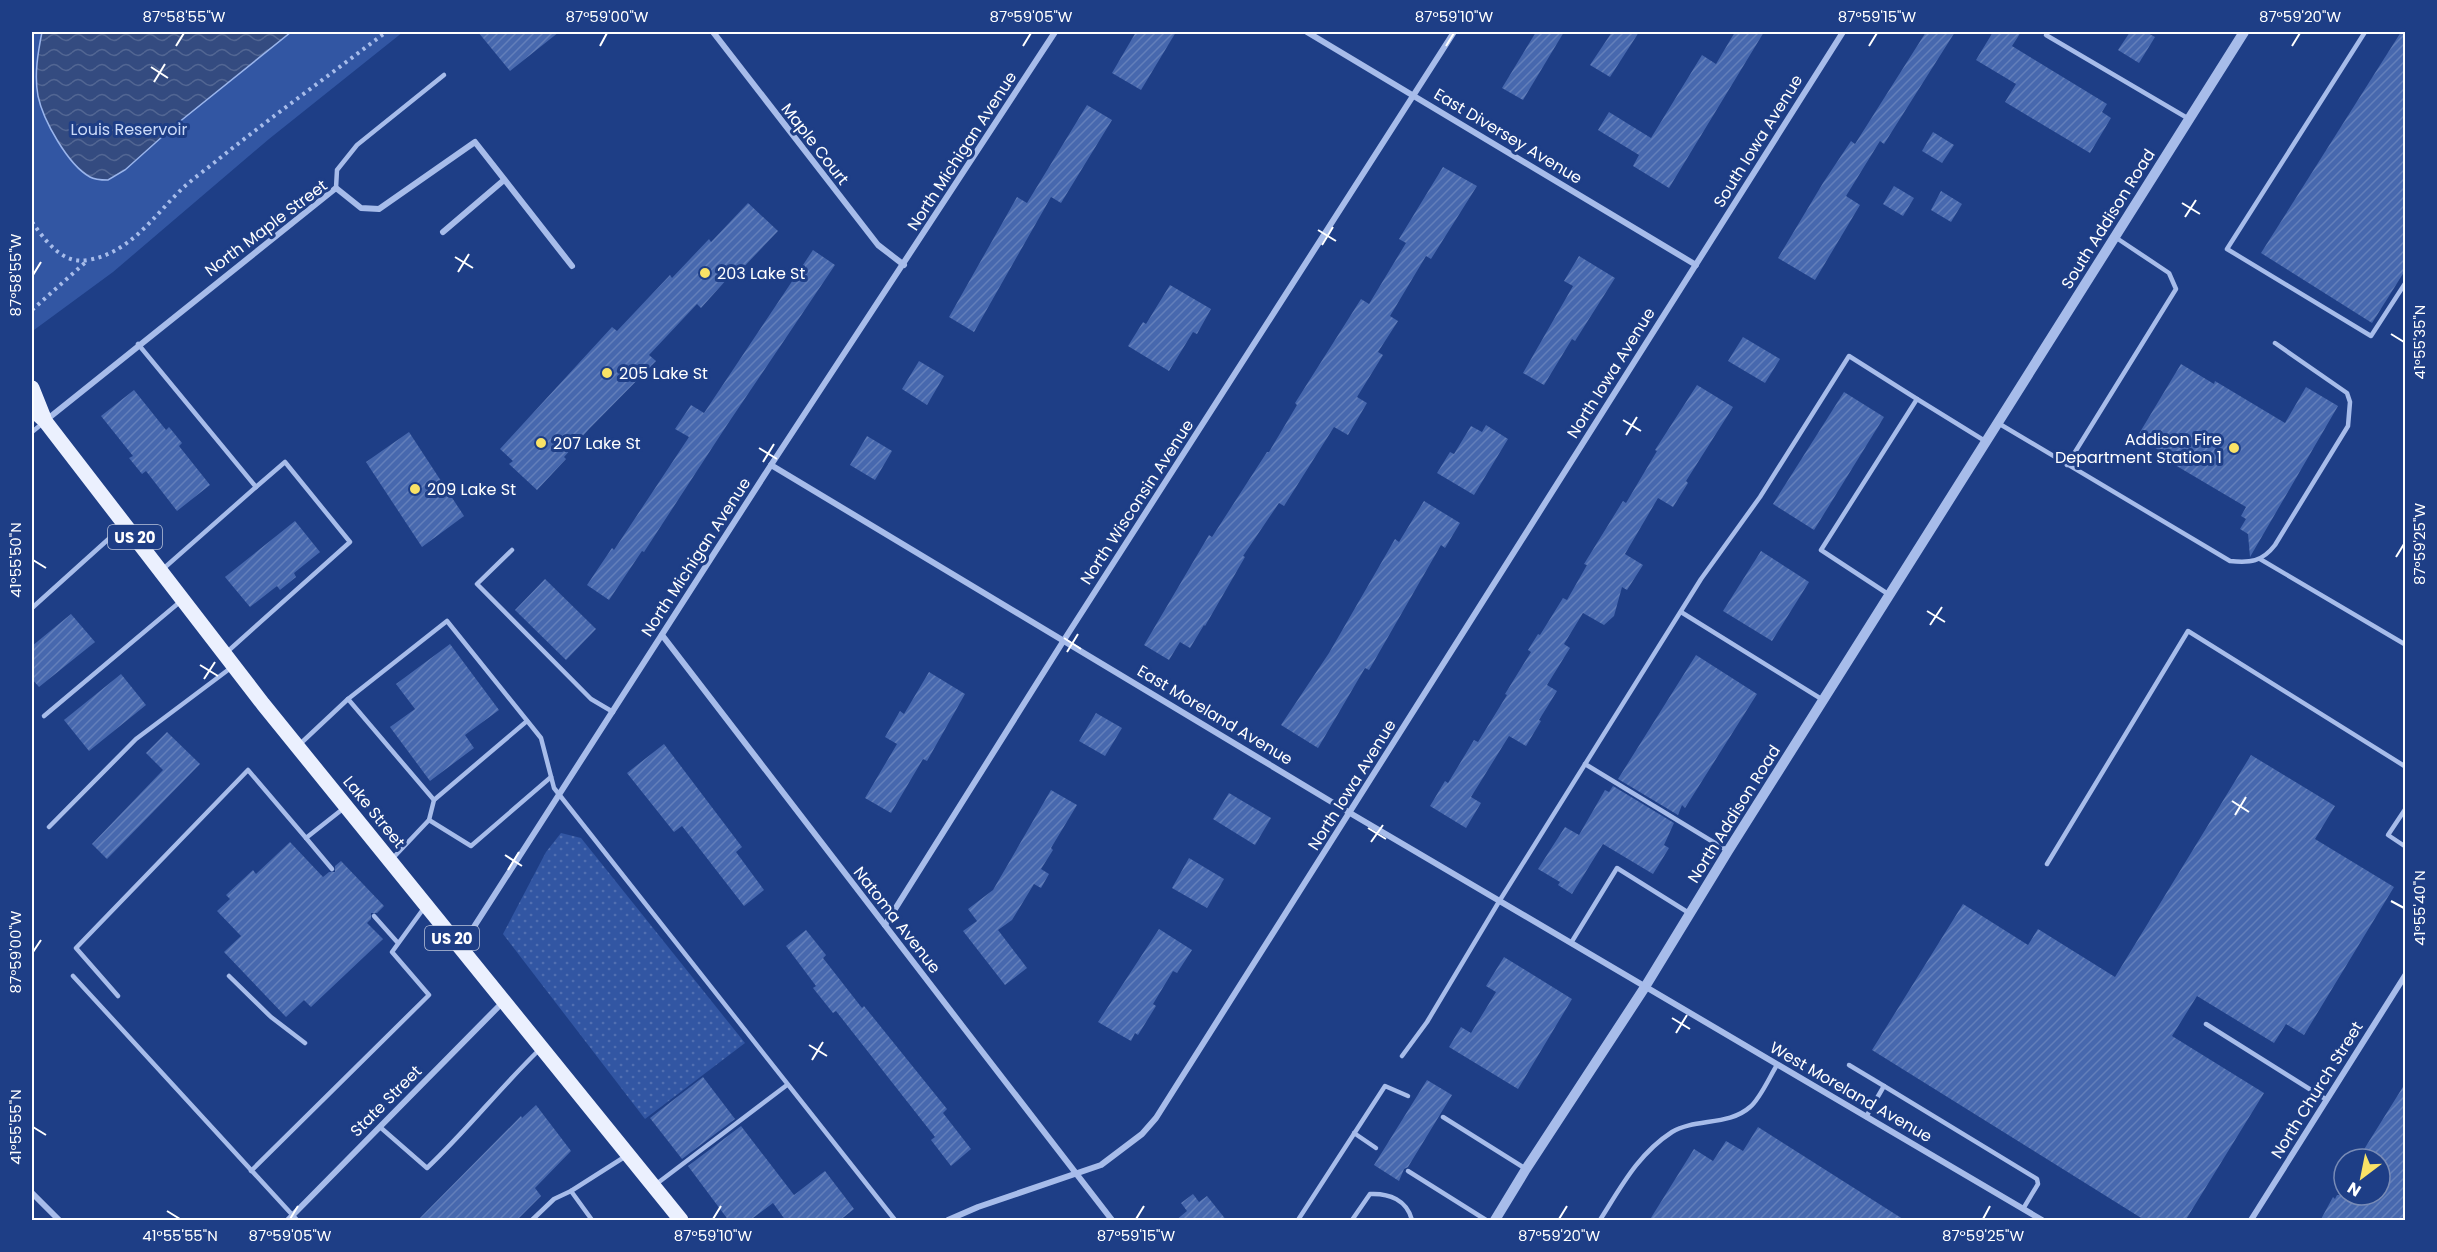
<svg xmlns="http://www.w3.org/2000/svg" width="2437" height="1252" font-family="Poppins,sans-serif">
<style>
.grass{fill:url(#grass-dots)}
.park{fill:#3256a3}
.water{fill:url(#water-waves);stroke:#9ab5ec;stroke-width:1.5}
.building{fill:url(#building-hatch)}
.lines{fill:none;stroke-linecap:round;stroke-linejoin:round}
.path{stroke:#a7bcea;stroke-width:4;stroke-dasharray:3 4.5;stroke-linecap:butt}
.service{stroke:#a7bcea;stroke-width:4.5}
.minor{stroke:#a7bcea;stroke-width:6}
.tertiary{stroke:#a7bcea;stroke-width:10}
.primary{stroke:#ebf0fe;stroke-width:15}
.ticks{fill:none;stroke:#fff;stroke-width:2}
.poi-dot{fill:#f9e266;stroke:#1e3e86;stroke-width:2}
.labels{text-anchor:middle;dominant-baseline:central;stroke-width:6;stroke-linejoin:round;paint-order:stroke}
.shield{fill:#1e3e86;stroke:#bcc5db;stroke-width:1.5}
.shield-label{font-size:15px;font-weight:bold;fill:#fff}
.park-label{font-size:16px;fill:#cbdaf8;stroke:#1e3e86}
.street-label{font-size:16px;fill:#fff;stroke:#1e3e86}
.poi-label{font-size:16px;fill:#fff;stroke:#1e3e86;text-anchor:start}
.neatline{fill:none;stroke:#fff;stroke-width:2}
.ticks-label{font-size:15px;text-anchor:middle;fill:#fff}
</style>
<defs>
<pattern id="grass-dots" width="8" height="8" patternUnits="userSpaceOnUse" patternTransform="scale(1.5)"><rect width="8" height="8" fill="#3256a3"/><path d="M2 2h.1M6 6h.1" fill="none" stroke="#516fb1" stroke-width="1.8" stroke-linecap="round"/></pattern>
<pattern id="water-waves" width="16" height="10" patternUnits="userSpaceOnUse" patternTransform="scale(1.5)"><rect width="16" height="10" fill="#344b80"/><path d="M0 5q4-4 8 0t8 0" fill="none" stroke="#526693"/></pattern>
<pattern id="building-hatch" width="6" height="6" patternUnits="userSpaceOnUse" patternTransform="scale(1.5)"><rect width="6" height="6" fill="#4768ae"/><path d="M-1 1l2-2M0 6l6-6M5 7l2-2" fill="none" stroke="#637fba"/></pattern>
</defs>
<rect width="100%" height="100%" fill="#1e3e86"/>
<!-- grass -->
<polygon class="grass" points="561,833 581,838 745,1043 645,1119 503,934 546,852"/>
<!-- park -->
<polygon class="park" points="32,32 403,32 269,139 113,272 34,330 32,327"/>
<!-- water -->
<path class="water" d="M42 32H291L173 127 125 170 108 180C102 180 95 180 90 177 68 165 43 120 38 96 34 75 38 52 42 32Z"/>
<!-- building -->
<g class="building">
<polygon points="478,32 559,32 510,71"/>
<polygon points="1136,32 1176,32 1141,90 1112,73"/>
<polygon points="1536,32 1564,32 1523,100 1502,88"/>
<polygon points="1612,32 1639,32 1610,77 1590,65"/>
<polygon points="1735,32 1764,32 1669,188 1633,166 1639,155 1598,130 1609,112 1651,138 1702,55 1716,64"/>
<polygon points="1926,32 1955,32 1884,144 1880,141 1846,196 1860,205 1815,280 1778,258 1823,183 1851,141 1855,144"/>
<polygon points="1993,32 2021,32 2012,46 2107,104 2102,112 2111,118 2090,153 2005,102 2016,84 1976,60"/>
<polygon points="2130,32 2146,32 2155,37 2139,63 2118,50"/>
<polygon points="2401,32 2406,32 2406,269 2372,323 2261,253"/>
<polygon points="1087,105 1112,120 1061,203 1051,197 974,332 949,317 1017,197 1027,203"/>
<polygon points="1933,132 1954,145 1942,163 1922,151"/>
<polygon points="1443,167 1477,186 1431,259 1426,256 1390,316 1398,321 1378,352 1383,355 1357,397 1367,403 1348,435 1334,427 1284,506 1279,503 1243,556 1245,557 1205,626 1204,625 1190,648 1180,642 1169,660 1144,645 1209,535 1212,537 1267,452 1269,452 1297,405 1295,403 1361,299 1369,304 1406,243 1399,239"/>
<polygon points="1894,186 1914,198 1903,216 1883,204"/>
<polygon points="1941,191 1962,204 1951,222 1931,210"/>
<polygon points="748,203 778,231 739,272 736,269 701,308 697,304 649,355 656,361 589,429 564,457 566,459 537,490 509,464 513,461 500,449 612,327 617,331 670,275 672,278 709,239 711,242"/>
<polygon points="813,250 835,265 727,425 644,552 642,551 609,600 587,585 612,548 614,550 689,437 675,429 691,405 704,413"/>
<polygon points="1579,256 1615,278 1575,341 1572,339 1544,385 1523,373 1573,286 1564,281"/>
<polygon points="1170,285 1211,309 1197,334 1193,332 1169,371 1128,346 1143,322 1146,324"/>
<polygon points="1743,337 1780,359 1765,383 1728,361"/>
<polygon points="919,361 944,376 927,405 902,389"/>
<polygon points="2181,364 2214,384 2215,381 2285,423 2306,387 2338,406 2250,557 2248,534 2240,529 2246,519 2241,516 2246,507 2170,462 2172,458 2137,437"/>
<polygon points="1697,385 1733,407 1686,481 1688,483 1673,507 1658,498 1625,554 1643,565 1627,590 1622,587 1614,616 1604,625 1583,613 1564,644 1570,648 1547,685 1557,691 1539,720 1541,721 1526,746 1509,736 1471,797 1481,803 1466,828 1430,806 1445,781 1448,783 1474,740 1478,742 1507,695 1505,694 1531,652 1528,650 1538,634 1540,635 1563,598 1567,600 1587,565 1584,564 1623,501 1626,503 1657,451 1655,450"/>
<polygon points="134,390 166,430 169,427 182,443 179,446 210,485 177,511 146,471 142,474 129,458 133,456 101,416"/>
<polygon points="1844,392 1884,417 1814,530 1773,504"/>
<polygon points="1486,425 1508,439 1474,495 1437,473 1450,452 1454,454 1471,426 1482,432"/>
<polygon points="409,432 464,516 422,547 366,462"/>
<polygon points="867,436 892,451 875,480 850,465"/>
<polygon points="1424,501 1460,523 1445,548 1441,545 1369,670 1365,668 1318,748 1281,725 1329,653 1395,539 1399,542"/>
<polygon points="295,521 320,552 294,573 296,577 280,590 277,586 250,607 225,577"/>
<polygon points="1761,551 1809,582 1772,641 1723,611"/>
<polygon points="545,579 596,629 566,660 515,610"/>
<polygon points="71,614 95,642 39,687 32,679 32,646"/>
<polygon points="450,644 499,710 465,735 474,748 430,781 390,727 415,709 396,684"/>
<polygon points="1696,655 1757,694 1685,808 1682,805 1678,815 1618,779"/>
<polygon points="929,672 965,694 927,761 923,759 891,813 865,798 897,744 885,737 900,711 904,714"/>
<polygon points="121,674 146,705 89,751 64,720"/>
<polygon points="1096,713 1122,728 1105,756 1079,741"/>
<polygon points="167,732 200,764 107,859 92,844 163,770 146,753"/>
<polygon points="664,744 742,847 736,852 764,890 744,906 682,826 674,832 627,773"/>
<polygon points="2251,755 2335,806 2315,839 2394,887 2304,1035 2286,1024 2274,1043 2197,996 2172,1036 2264,1093 2185,1221 2146,1221 1872,1050 1963,904 2028,945 2038,929 2115,977"/>
<polygon points="1613,786 1674,823 1664,845 1669,848 1653,874 1603,844 1572,894 1558,885 1560,882 1538,869 1565,827 1579,835 1605,790 1609,792"/>
<polygon points="1051,790 1077,805 1051,848 1053,850 1041,869 1049,874 1041,888 1034,884 1012,920 998,930 1027,968 1005,985 963,931 977,921 968,909 993,890"/>
<polygon points="1229,793 1271,818 1255,845 1213,819"/>
<polygon points="290,842 323,877 329,872 335,872 335,866 341,861 384,906 377,913 371,913 371,919 367,923 383,939 311,1007 304,1000 286,1017 224,952 241,936 217,911 230,899 226,895 253,870 256,874"/>
<polygon points="1189,858 1224,879 1207,908 1172,888"/>
<polygon points="1159,929 1192,950 1177,973 1173,971 1153,1004 1156,1006 1138,1035 1135,1033 1131,1041 1098,1022"/>
<polygon points="806,930 826,955 823,958 862,1008 864,1006 947,1109 943,1113 971,1149 951,1166 931,1140 935,1137 836,1011 833,1013 813,988 816,986 786,946"/>
<polygon points="1504,957 1572,999 1518,1089 1449,1047 1461,1027 1471,1033 1496,992 1486,986"/>
<polygon points="703,1077 735,1119 682,1159 650,1118"/>
<polygon points="1427,1080 1452,1095 1408,1167 1404,1169 1399,1181 1374,1165"/>
<polygon points="2406,1082 2406,1221 2320,1221 2333,1197 2335,1199 2337,1195 2380,1195 2380,1159 2358,1159"/>
<polygon points="536,1105 571,1151 535,1188 541,1196 516,1221 417,1221 521,1116 522,1118"/>
<polygon points="741,1126 794,1195 825,1171 854,1209 839,1221 786,1221 773,1203 749,1221 729,1221 688,1166"/>
<polygon points="1758,1127 1906,1221 1649,1221 1694,1149 1713,1161 1726,1141 1743,1151"/>
<polygon points="1193,1194 1199,1202 1207,1196 1227,1221 1175,1221 1187,1211 1181,1203"/>
</g>
<g class="lines">
<!-- path -->
<g class="path">
<path d="M32 222C45 240 62 265 88 260 131 253 155 214 184 187 195 177 208 168 220 158 274 115 331 74 386 32"/>
<polyline points="32,310 87,261"/>
</g>
<!-- service -->
<g class="service">
<polyline points="2365,32 2227,249 2371,336 2406,282"/>
<polyline points="2046,35 2189,119"/>
<polyline points="336,188 337,170 357,145 444,75"/>
<polyline points="138,344 256,487 285,462 350,542 227,652"/>
<path d="M1998 423 2230 561C2250 563 2262 562 2275 545L2348 426 2350 402 2347 393 2275 343"/>
<polyline points="32,432 43,423"/>
<polyline points="2067,465 2176,289 2169,273 2115,237"/>
<polyline points="512,550 477,584 591,699 613,712"/>
<polyline points="2260,559 2406,645"/>
<polyline points="163,569 256,487"/>
<polyline points="1888,594 1821,550 1917,399 1985,441"/>
<polyline points="32,608 123,526"/>
<polyline points="1681,612 1823,700"/>
<polyline points="348,699 434,800"/>
<polyline points="44,716 181,601"/>
<polyline points="300,744 348,699 447,621 541,738 554,788 895,1220"/>
<polyline points="1585,764 1728,851"/>
<polyline points="2406,808 2388,835 2406,847"/>
<polyline points="429,820 471,846 551,777"/>
<polyline points="49,827 136,739 232,667"/>
<polyline points="306,838 332,869"/>
<polyline points="393,858 429,820 434,800 527,721"/>
<polyline points="2047,864 2188,631 2406,767"/>
<polyline points="374,916 398,943"/>
<polyline points="1571,943 1617,868 1689,913"/>
<polyline points="73,976 297,1220"/>
<polyline points="229,976 271,1017 305,1043"/>
<polyline points="118,996 76,948 248,770 306,838 344,808"/>
<polyline points="2206,1024 2327,1100"/>
<polyline points="1402,1056 1427,1022 1500,900 1701,579 1760,497 1849,356 1917,399"/>
<polyline points="1849,1065 1884,1086"/>
<polyline points="1443,1117 1526,1169"/>
<polyline points="1866,1117 1884,1086 2037,1179 2038,1184 2023,1209"/>
<path d="M380 1127 427 1168C466 1131 500 1088 539 1050"/>
<polyline points="1354,1133 1376,1148"/>
<polyline points="251,1171 429,995 392,952 424,908"/>
<polyline points="1408,1171 1486,1220"/>
<polyline points="655,1185 787,1085"/>
<polyline points="571,1191 592,1220"/>
<polyline points="532,1220 554,1199 571,1191 626,1156"/>
<polyline points="1298,1220 1385,1086 1408,1096"/>
<path d="M1352 1220 1370 1194C1389 1193 1407 1200 1412 1220"/>
<path d="M1600 1220C1621 1187 1638 1154 1672 1132 1695 1118 1729 1126 1750 1107 1760 1099 1770 1076 1777 1065"/>
</g>
<!-- minor -->
<g class="minor">
<polyline points="713,32 878,245 904,265"/>
<polyline points="1307,32 1696,265"/>
<polyline points="443,232 504,180"/>
<polyline points="45,421 336,188 361,208 379,209 475,142 572,266"/>
<polyline points="771,465 1350,813 2042,1220"/>
<path d="M662 635C811 831 962 1025 1112 1220"/>
<polyline points="885,925 1064,640 1454,32"/>
<polyline points="461,947 771,465 1055,32"/>
<polyline points="32,1193 59,1220"/>
<polyline points="288,1220 503,1002"/>
<polyline points="948,1220 978,1207 1101,1165 1142,1134 1156,1118 1843,32"/>
<polyline points="2251,1220 2406,974"/>
</g>
<!-- tertiary -->
<polyline class="tertiary" points="1495,1220 1526,1169 1645,987 1728,851 2244,32"/>
<!-- primary -->
<g class="primary">
<polyline points="32,388 44,418"/>
<polyline points="32,409 45,421 263,704 681,1220"/>
</g>
</g>
<!-- ticks -->
<path class="ticks" d="M176 46 184 33M600 46 607 33M1023 46 1031 33M1446 46 1454 33M1869 46 1877 33M2292 46 2300 33M151 67 168 78M154 82 165 64M2182 203 2200 214M2185 217 2196 200M1318 230 1336 241M1322 245 1333 227M455 257 473 268M458 272 469 254M33 275 41 262M2391 334 2404 342M1623 420 1641 431M1626 435 1637 417M759 448 777 459M763 462 774 444M2396 557 2404 544M33 560 46 568M1927 611 1945 622M1930 625 1942 607M1064 638 1081 649M1067 652 1078 634M200 665 218 676M204 679 215 662M2232 801 2249 812M2235 815 2246 797M1368 828 1386 839M1371 842 1383 825M505 855 522 866M508 870 519 852M2391 901 2404 908M33 952 41 940M1672 1018 1690 1029M1676 1033 1687 1015M809 1045 827 1056M812 1060 823 1042M33 1127 46 1135M167 1211 180 1219M290 1219 298 1206M713 1219 721 1206M1136 1219 1144 1206M1559 1219 1567 1206M1983 1219 1990 1206"/>
<!-- markers -->
<g class="poi-dot">
<circle cx="705" cy="273" r="6"/>
<circle cx="607" cy="373" r="6"/>
<circle cx="541" cy="443" r="6"/>
<circle cx="2234" cy="448" r="6"/>
<circle cx="415" cy="489" r="6"/>
</g>
<g class="labels">
<!-- shield labels -->
<g class="shield">
<rect x="108" y="525" width="54" height="24" rx="4.5"/>
<rect x="425" y="926" width="54" height="24" rx="4.5"/>
</g>
<g class="shield-label">
<text x="135" y="537">US 20</text>
<text x="452" y="938">US 20</text>
</g>
<!-- park labels -->
<g class="park-label">
<text x="129" y="129">Louis Reservoir</text>
</g>
<!-- street labels -->
<g class="street-label">
<text transform="translate(1508 136) rotate(31)">East Diversey Avenue</text>
<text transform="translate(1758 141) rotate(-58)">South Iowa Avenue</text>
<text transform="translate(815 144) rotate(52)">Maple Court</text>
<text transform="translate(962 151) rotate(-57)">North Michigan Avenue</text>
<text transform="translate(2108 219) rotate(-58)">South Addison Road</text>
<text transform="translate(266 228) rotate(-37)">North Maple Street</text>
<text transform="translate(1611 373) rotate(-58)">North Iowa Avenue</text>
<text transform="translate(1137 502) rotate(-57)">North Wisconsin Avenue</text>
<text transform="translate(696 557) rotate(-57)">North Michigan Avenue</text>
<text transform="translate(1215 715) rotate(31)">East Moreland Avenue</text>
<text transform="translate(1352 785) rotate(-58)">North Iowa Avenue</text>
<text transform="translate(374 812) rotate(51)">Lake Street</text>
<text transform="translate(1734 814) rotate(-58)">North Addison Road</text>
<text transform="translate(897 920) rotate(52)">Natoma Avenue</text>
<text transform="translate(2317 1090) rotate(-58)">North Church Street</text>
<text transform="translate(1851 1092) rotate(30)">West Moreland Avenue</text>
<text transform="translate(386 1101) rotate(-45)">State Street</text>
</g>
<!-- poi labels -->
<g class="poi-label">
<text x="717" y="273">203 Lake St</text>
<text x="619" y="373">205 Lake St</text>
<text x="2222" y="439" text-anchor="end">Addison Fire<tspan x="2222" dy="18">Department Station 1</tspan></text>
<text x="553" y="443">207 Lake St</text>
<text x="427" y="489">209 Lake St</text>
</g>
</g>
<!-- border -->
<rect width="2437" height="1252" fill="none" stroke="#1e3e86" stroke-width="66"/>
<!-- north arrow -->
<g transform="translate(2362 1177) rotate(212)"><circle r="28" fill="#1e3e86" stroke="#788bb6" stroke-width="1.5"/>
<path d="M0-4.5L10 22L0 15L-10 22Z" fill="#f9e266"/>
<text y="-9" font-size="16" font-weight="bold" text-anchor="middle" fill="#ffffff">N</text>
</g>
<rect x="33" y="33" width="2371" height="1186" class="neatline"/>
<g class="ticks-label">
<text x="184" y="22">87°58'55"W</text>
<text x="607" y="22">87°59'00"W</text>
<text x="1031" y="22">87°59'05"W</text>
<text x="1454" y="22">87°59'10"W</text>
<text x="1877" y="22">87°59'15"W</text>
<text x="2300" y="22">87°59'20"W</text>
<text transform="translate(16 275) rotate(-90)" y="5">87°58'55"W</text>
<text transform="translate(2420 342) rotate(-90)" y="5">41°55'35"N</text>
<text transform="translate(2420 544) rotate(-90)" y="5">87°59'25"W</text>
<text transform="translate(16 560) rotate(-90)" y="5">41°55'50"N</text>
<text transform="translate(2420 908) rotate(-90)" y="5">41°55'40"N</text>
<text transform="translate(16 952) rotate(-90)" y="5">87°59'00"W</text>
<text transform="translate(16 1127) rotate(-90)" y="5">41°55'55"N</text>
<text x="180" y="1241">41°55'55"N</text>
<text x="290" y="1241">87°59'05"W</text>
<text x="713" y="1241">87°59'10"W</text>
<text x="1136" y="1241">87°59'15"W</text>
<text x="1559" y="1241">87°59'20"W</text>
<text x="1983" y="1241">87°59'25"W</text>
</g>
</svg>
